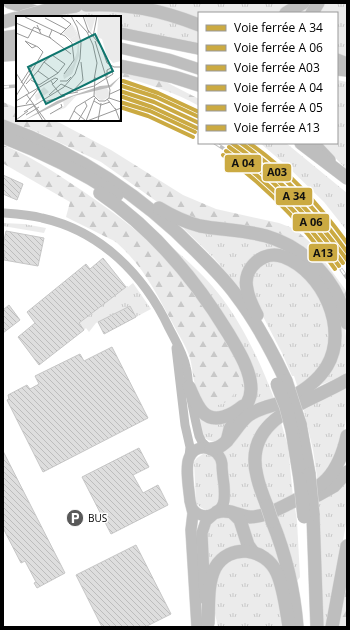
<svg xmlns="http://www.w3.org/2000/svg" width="350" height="630" font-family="'Open Sans',sans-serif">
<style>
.grass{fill:url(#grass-tufts)}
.forest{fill:url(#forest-firs)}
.building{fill:url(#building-back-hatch);stroke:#c6c6c6}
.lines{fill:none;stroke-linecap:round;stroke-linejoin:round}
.major-casing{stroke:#dbdbdb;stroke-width:12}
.highway-casing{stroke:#dbdbdb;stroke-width:14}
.minor{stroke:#bebebe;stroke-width:9}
.major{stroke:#bebebe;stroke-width:11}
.highway{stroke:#bebebe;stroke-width:13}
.rail-casing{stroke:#bebebe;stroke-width:3.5}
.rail{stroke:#fff;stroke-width:2;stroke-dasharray:6;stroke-linecap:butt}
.highway-bridge-casing{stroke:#dbdbdb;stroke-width:14;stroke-linecap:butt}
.highway-bridge{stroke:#bebebe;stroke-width:13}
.rail-1-casing{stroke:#fff;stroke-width:7}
.rail-2-casing{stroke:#fff;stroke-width:7}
.rail-3-casing{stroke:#fff;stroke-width:7}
.rail-4-casing{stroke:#fff;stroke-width:7}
.rail-5-casing{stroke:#fff;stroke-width:7}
.rail-6-casing{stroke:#fff;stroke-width:7}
.rail-1{stroke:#cbaa42;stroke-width:4}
.rail-2{stroke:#cbaa42;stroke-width:4}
.rail-3{stroke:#cbaa42;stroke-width:4}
.rail-4{stroke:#cbaa42;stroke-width:4}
.rail-5{stroke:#cbaa42;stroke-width:4}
.rail-6{stroke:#cbaa42;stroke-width:4}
.labels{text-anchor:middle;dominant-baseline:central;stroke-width:3;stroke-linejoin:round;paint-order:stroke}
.poi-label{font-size:10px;fill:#000;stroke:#fff;text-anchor:start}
.inset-road{fill:none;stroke:#999;stroke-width:1}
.view{fill:#0f766e;fill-opacity:0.15;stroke:#0f766e;stroke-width:2}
.inset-edge{fill:none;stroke:#000;stroke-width:2}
.line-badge{stroke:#fff;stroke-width:1.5}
.pale-badge-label{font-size:11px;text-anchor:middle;font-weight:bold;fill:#111}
</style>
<defs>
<pattern id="grass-tufts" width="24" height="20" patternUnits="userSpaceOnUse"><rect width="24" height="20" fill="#ebebeb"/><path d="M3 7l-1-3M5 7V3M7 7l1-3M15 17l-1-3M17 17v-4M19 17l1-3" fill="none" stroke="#c8c8c8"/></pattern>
<pattern id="forest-firs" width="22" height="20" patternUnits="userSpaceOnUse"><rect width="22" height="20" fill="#ebebeb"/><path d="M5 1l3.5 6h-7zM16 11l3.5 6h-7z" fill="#c8c8c8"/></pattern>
<pattern id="building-back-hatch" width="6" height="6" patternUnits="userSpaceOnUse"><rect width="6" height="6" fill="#dedede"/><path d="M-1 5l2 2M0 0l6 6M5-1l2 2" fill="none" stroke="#bdbdbd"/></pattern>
</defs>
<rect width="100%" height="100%" fill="#fff"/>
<!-- grass -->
<g class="grass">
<polygon points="75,3 347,3 347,60 337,56 337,13 199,13 199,43 120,27 120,17 70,17 58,15"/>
<polygon points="337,80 347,82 347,170 321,143 337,143"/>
<polygon points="260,143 286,143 347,193 347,231 324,202 287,166"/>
<path d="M177 220C193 226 210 229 227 232 239 233 252 234 264 237 295 245 329 270 339 302 347 325 347 348 347 372L335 379 311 389C322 378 333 368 337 352 341 341 340 327 337 316 333 304 327 290 319 280 304 261 273 235 251 260 245 267 242 275 243 283 243 286 244 289 243 292L214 258 176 221Z"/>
<polygon points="3,223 24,224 46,228 44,233 3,226"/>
<path d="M159 236C181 255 204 274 222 298 245 329 261 364 275 401L249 408 254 382Z"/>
<polygon points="272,257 308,277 332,323 326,362 298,388 294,376 292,376 282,353 254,299 251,272"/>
<polygon points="133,283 151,309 136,317 130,306 96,323 89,332 86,328 84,330 79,323 127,286 128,287"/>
<polygon points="232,353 246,376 247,394 237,409 210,414 198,393 204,400"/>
<polygon points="347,386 346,418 342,446 318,483 313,450 303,407"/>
<path d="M278 410 268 417 259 430 263 508C251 512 242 510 230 507L227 468 221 451 258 414Z"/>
<polygon points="197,412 227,418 229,424 220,439 215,442 208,440 203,436"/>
<polygon points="280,419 288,446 293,497 273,505 262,478 260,462 265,438"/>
<path d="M203 454C208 455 212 455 215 459 219 465 220 496 218 502 217 507 214 509 209 510 203 510 200 507 196 503L194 462 197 458Z"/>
<polygon points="347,478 347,518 328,627 323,627 318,499"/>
<polygon points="295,508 297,521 300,577 297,581 295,580 276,515"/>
<polygon points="222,515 232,516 246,546 208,572 206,532 209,523"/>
<polygon points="265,519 279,557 285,590 256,548 243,520"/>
<polygon points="247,555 269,567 275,579 282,627 218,627 213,605 217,572 225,563"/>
</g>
<!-- forest -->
<g class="forest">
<path d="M120 71 162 80 199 99V106C175 92 147 84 120 76Z"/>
<polygon points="3,102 17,108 17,120 50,120 60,123 111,150 183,195 216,209 279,223 295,229 312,244 347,292 347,304 345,298 334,278 301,246 280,234 257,228 211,222 184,216 163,206 101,162 35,131 3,119"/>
<path d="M3 145C28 155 50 169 72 184 133 224 192 271 225 338 230 348 239 366 239 377 239 395 220 415 203 400 192 389 194 369 189 355 185 344 178 334 173 324 156 293 144 267 117 243 112 239 105 237 100 234 89 228 77 223 66 217L70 202 4 164 3 163Z"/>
<polygon points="347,569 347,627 337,627"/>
</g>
<!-- building -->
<g class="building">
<polygon points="3,175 23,184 17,200 3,194"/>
<polygon points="6,231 44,238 38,266 4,260 5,251 3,251 3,245"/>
<polygon points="103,258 126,287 79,323 84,330 39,365 18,337 35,323 27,312 86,264 90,269"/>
<polygon points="9,305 20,320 3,333 3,310"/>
<polygon points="130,306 136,317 104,334 98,322"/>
<polygon points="112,347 148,418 43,472 7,400 9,399 8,395 27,385 30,389 39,384 35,376 80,354 84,361"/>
<polygon points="139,448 149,467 133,475 143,493 158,485 168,505 111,534 82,477"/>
<polygon points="3,451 65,573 37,588 34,583 36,582 25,561 21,563 3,528"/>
<polygon points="136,545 171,614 145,627 102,627 76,575"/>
</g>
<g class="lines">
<defs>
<g id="major">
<polyline points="9,3 56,17"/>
<polyline points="120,33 199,49"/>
<polyline points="3,37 17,35"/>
<polyline points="3,44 17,45"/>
<polyline points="120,48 168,59 199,69"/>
<polyline points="337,70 347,71"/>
<polyline points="314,143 330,160"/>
<path d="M192 508C196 514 203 517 210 515 226 510 225 499 224 485 223 478 222 471 222 464 220 447 196 441 189 458 185 468 189 490 190 501L193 513 191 530 197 627"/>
<polyline points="205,599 202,533 206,521 214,514"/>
</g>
<g id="highway">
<path d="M86 5C127 3 161 10 199 25"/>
<polyline points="286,13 303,3"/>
<polyline points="312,13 318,3"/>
<polyline points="3,55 17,54"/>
<polyline points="337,60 347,64"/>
<polyline points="120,66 174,77 199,85"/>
<path d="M3 126C79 154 145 198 201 256 213 268 226 281 236 295 256 321 272 351 286 381"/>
<path d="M3 137C42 152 82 172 117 195"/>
<polyline points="301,143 347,178"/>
<path d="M100 193C153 229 195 279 228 333 238 350 251 370 251 389 251 405 237 416 230 429 229 433 228 437 227 441"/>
<path d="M159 208C172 216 185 222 200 226 222 230 245 230 266 236 307 248 338 282 347 323"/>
<path d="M257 315C253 307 248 298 247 289 242 268 264 249 284 257 323 272 349 329 327 366 317 383 299 394 282 402"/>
<path d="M189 387C196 402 202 423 223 417 231 415 237 411 243 406"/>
<polyline points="300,424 309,474"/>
<polyline points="292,430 300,479"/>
<path d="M211 449C229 448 235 425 249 415 261 407 277 404 290 401"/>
<polyline points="318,495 334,486 347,472"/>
<path d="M267 506C263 496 259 486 257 476 242 417 309 403 347 380"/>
<path d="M217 512C229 508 238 516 250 517 263 517 276 510 288 504 323 487 338 476 347 436"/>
<polyline points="233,513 240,520 248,545 253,552"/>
<polyline points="313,514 317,627"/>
<path d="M272 521C286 555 294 590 297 627"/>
<path d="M208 623C209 605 207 584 215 568 229 543 265 547 277 573 284 589 286 609 289 627"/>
<polyline points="332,627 347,546"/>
</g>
</defs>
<!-- major casing -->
<use href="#major" class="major-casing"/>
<!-- highway casing -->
<use href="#highway" class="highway-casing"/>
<!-- minor -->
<g class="minor">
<path d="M3 213C16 214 30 215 42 218 101 231 144 275 169 328 175 340 183 353 186 367 188 374 188 381 189 388 192 404 195 420 199 436L202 442 208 448"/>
<polyline points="176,348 185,425 190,447 189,457"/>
</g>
<!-- major -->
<use href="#major" class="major"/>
<!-- highway -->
<use href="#highway" class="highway"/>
<defs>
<g id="rail">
<polyline points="3,87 17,86"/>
<polyline points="120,101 155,113 199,134"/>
<path d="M215 143C270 177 311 224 347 278"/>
</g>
</defs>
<!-- rail casing -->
<use href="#rail" class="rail-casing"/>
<!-- rail -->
<use href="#rail" class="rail"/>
<defs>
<g id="highway-bridge">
<polyline points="22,17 47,10 76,6"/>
<polyline points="3,22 17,18"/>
<polyline points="286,381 300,424"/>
<polyline points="277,384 286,407 292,430"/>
<polyline points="309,474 313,514"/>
<polyline points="300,479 304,517"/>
<polyline points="267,506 272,521"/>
</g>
</defs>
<!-- highway-bridge casing -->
<use href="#highway-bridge" class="highway-bridge-casing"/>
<!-- highway-bridge -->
<use href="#highway-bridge" class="highway-bridge"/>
<defs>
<g id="rail-1">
<polyline points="120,91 154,102 199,123"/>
<path d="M232 143C278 175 314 215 347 260"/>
</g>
<g id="rail-2">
<polyline points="120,96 152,107 197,128"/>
<path d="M229 147C275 179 310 218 343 263"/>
</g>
<g id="rail-3">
<polyline points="122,86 156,97 199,117"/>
<path d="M241 143C283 173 317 210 347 252"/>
</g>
<g id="rail-4">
<polyline points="120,102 150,111 195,132"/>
<path d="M226 151C271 183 307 222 339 266"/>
</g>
<g id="rail-5">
<polyline points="123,81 158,93 199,112"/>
<path d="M249 143C288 170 320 206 347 243"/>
</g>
<g id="rail-6">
<polyline points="120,107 148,116 193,137"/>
<path d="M223 155C268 187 303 225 335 269"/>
</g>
</defs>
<!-- rail-1 casing -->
<use href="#rail-1" class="rail-1-casing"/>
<!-- rail-2 casing -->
<use href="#rail-2" class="rail-2-casing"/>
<!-- rail-3 casing -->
<use href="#rail-3" class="rail-3-casing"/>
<!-- rail-4 casing -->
<use href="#rail-4" class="rail-4-casing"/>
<!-- rail-5 casing -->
<use href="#rail-5" class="rail-5-casing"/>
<!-- rail-6 casing -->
<use href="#rail-6" class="rail-6-casing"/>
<!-- rail-1 -->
<use href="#rail-1" class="rail-1"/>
<!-- rail-2 -->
<use href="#rail-2" class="rail-2"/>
<!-- rail-3 -->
<use href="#rail-3" class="rail-3"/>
<!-- rail-4 -->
<use href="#rail-4" class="rail-4"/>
<!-- rail-5 -->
<use href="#rail-5" class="rail-5"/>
<!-- rail-6 -->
<use href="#rail-6" class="rail-6"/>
</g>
<!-- icons -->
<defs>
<symbol id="parking-disc" viewBox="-11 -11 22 22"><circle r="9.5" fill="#595959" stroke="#fff"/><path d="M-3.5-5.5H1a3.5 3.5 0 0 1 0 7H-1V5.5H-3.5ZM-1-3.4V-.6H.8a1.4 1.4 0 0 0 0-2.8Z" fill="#fff"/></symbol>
</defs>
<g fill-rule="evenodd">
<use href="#parking-disc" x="65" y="508" width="20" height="20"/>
</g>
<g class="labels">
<!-- poi labels -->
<g class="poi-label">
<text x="88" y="518">BUS</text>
</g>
</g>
<!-- overview -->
<g transform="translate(16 16)">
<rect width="105" height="105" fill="#fff"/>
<path d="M28 71 33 76 20 85 19 79Z" fill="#ebebeb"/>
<path d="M57 9 63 20V40L56 58 48 63 47 59 57 48 61 36 62 26H56L54 23 61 19ZM61 79 49 92 38 96 48 90 47 85 26 95Z" fill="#ebebeb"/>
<path d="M68 0H80L75 17Z" fill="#ebebeb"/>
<path d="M79 77a7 7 0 1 1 14 0a7 7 0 1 1-14 0Z" fill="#ebebeb"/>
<path d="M105 0V45L97 47 91 40 86 23 81 21 82 3V1ZM56 8 61 19 54 23 47 17Z" fill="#ebebeb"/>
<path d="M105 60 95 71 58 80 7 105 41 85 84 70 94 69Z" fill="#bdbdbd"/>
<path class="inset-road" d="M44 0 55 8 44 19M67 0 73 17M9 1 49 20 56 27 58 44 48 58M29 2 50 13M60 4 71 16 77 29 81 47 78 64M0 7 25 18M21 9 25 18 35 22M36 14 33 21 55 38M72 14 85 30 91 47 98 51H105M0 17 12 22 18 11 25 14M77 21 81 0M79 25 94 74 93 82 89 85H83L78 80 79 61M28 46 36 39 49 48M17 53 27 36 22 31 20 30 9 25 16 32 20 30M22 55 28 46 42 57M0 57 13 77M15 64 23 69 42 57 49 48M44 65H51L55 61M5 67 16 50M10 68 22 55 33 63M36 68 45 79 62 76M57 75 67 64 65 46M10 78 30 105M94 78 105 73M33 79 45 68 60 75 78 70 97 58 95 52 91 54V62M0 80 17 53M93 82 105 86M91 83 100 94M0 85 39 62 42 63 37 68 35 65M78 85 85 89 94 86M28 86 49 80M10 88 22 73M0 91 17 88 27 105M99 92 104 105M58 95 70 105M8 96 48 71 59 58 64 43 65 27 61 11 55 0M34 98 46 91 45 88M10 99 23 91M0 104 12 95M53 105 60 91 78 80M62 105 71 90 69 86M70 105 79 82M71 105 105 92M82 105 85 87"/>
<path class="view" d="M79 18 97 55 30 88 12 51Z"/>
<rect width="105" height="105" class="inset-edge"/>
</g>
<g class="line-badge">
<rect x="224" y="154" width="38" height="19" rx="4" fill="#cbaa42"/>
<rect x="262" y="163" width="30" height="19" rx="4" fill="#cbaa42"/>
<rect x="275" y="187" width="38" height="19" rx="4" fill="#cbaa42"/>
<rect x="292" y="213" width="38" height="19" rx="4" fill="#cbaa42"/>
<rect x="308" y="243" width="30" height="19" rx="4" fill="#cbaa42"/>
</g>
<g class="pale-badge-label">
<text x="243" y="167">A 04</text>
<text x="277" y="176">A03</text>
<text x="294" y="200">A 34</text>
<text x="311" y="226">A 06</text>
<text x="323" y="257">A13</text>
</g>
<!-- border -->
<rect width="350" height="630" fill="none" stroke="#000000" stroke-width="8"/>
<!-- legend -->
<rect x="198" y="12" width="140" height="132" fill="#ffffff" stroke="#999999"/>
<rect x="206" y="25" width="20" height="6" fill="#cbaa42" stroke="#999999"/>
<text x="234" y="32" font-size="12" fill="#000000">Voie ferrée A 34</text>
<rect x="206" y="45" width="20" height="6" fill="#cbaa42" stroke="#999999"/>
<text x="234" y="52" font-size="12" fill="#000000">Voie ferrée A 06</text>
<rect x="206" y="65" width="20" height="6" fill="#cbaa42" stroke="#999999"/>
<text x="234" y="72" font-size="12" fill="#000000">Voie ferrée A03</text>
<rect x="206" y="85" width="20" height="6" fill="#cbaa42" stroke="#999999"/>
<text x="234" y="92" font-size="12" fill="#000000">Voie ferrée A 04</text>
<rect x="206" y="105" width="20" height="6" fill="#cbaa42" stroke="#999999"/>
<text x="234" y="112" font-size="12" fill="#000000">Voie ferrée A 05</text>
<rect x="206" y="125" width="20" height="6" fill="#cbaa42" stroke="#999999"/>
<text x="234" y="132" font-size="12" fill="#000000">Voie ferrée A13</text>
</svg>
